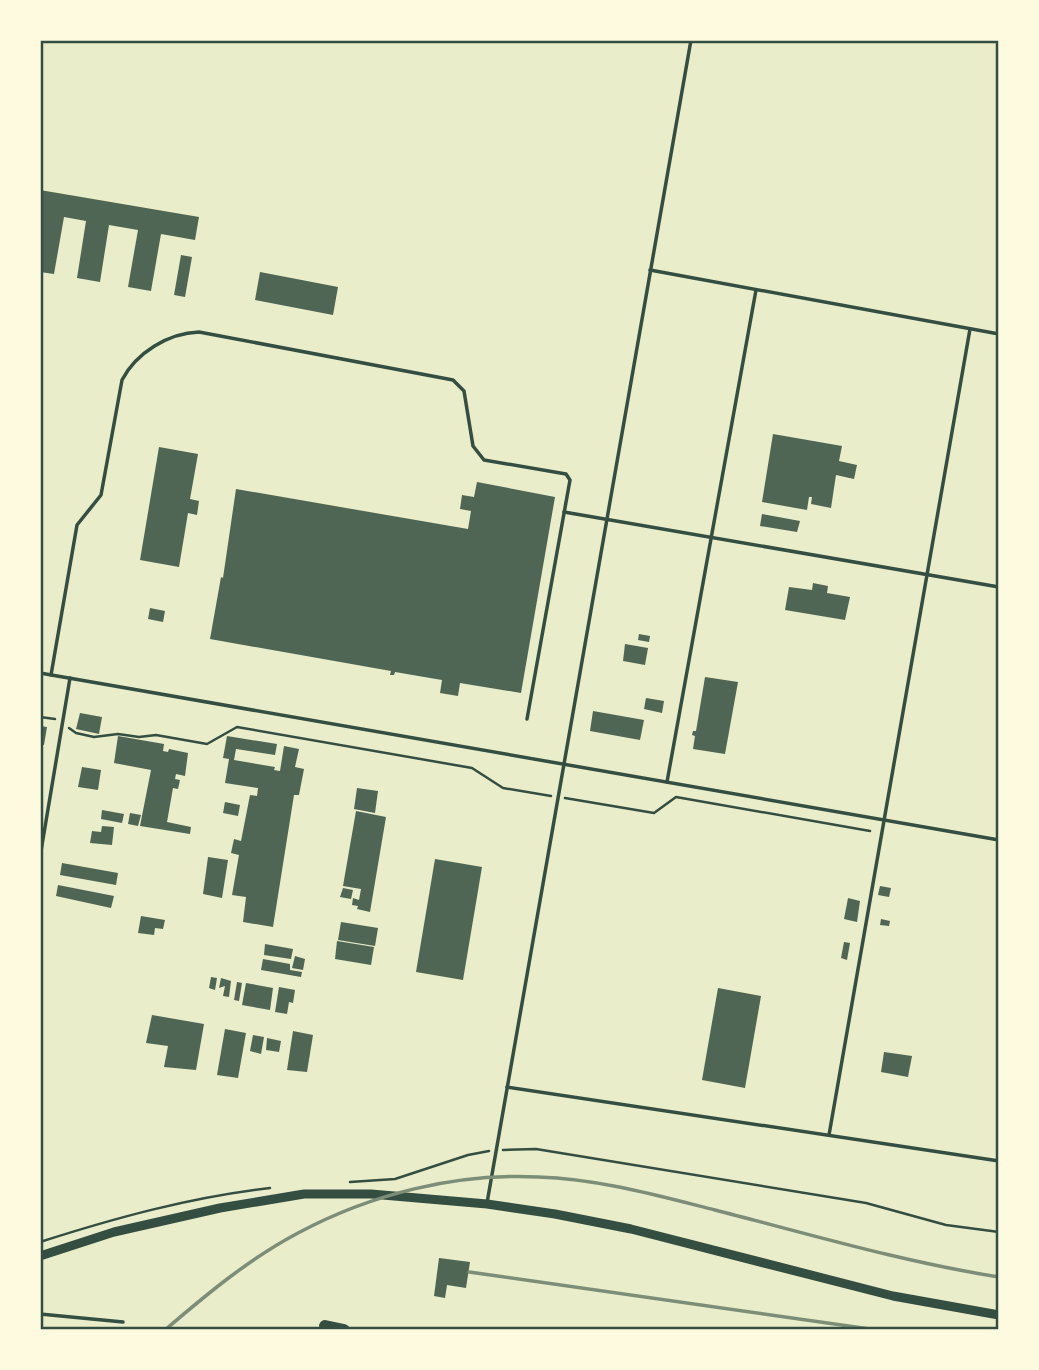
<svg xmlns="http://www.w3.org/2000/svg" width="1039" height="1370" font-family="'Playfair Display',serif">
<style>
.building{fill:#4f6655}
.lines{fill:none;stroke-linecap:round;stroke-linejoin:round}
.path{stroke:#344e41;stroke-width:2.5}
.service{stroke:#344e41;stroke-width:3.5}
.tertiary{stroke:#344e41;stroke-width:9}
.motorway{stroke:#344e41;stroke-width:12}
.rail{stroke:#7c8e77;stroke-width:3.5}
.neatline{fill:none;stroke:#344e41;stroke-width:2.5}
</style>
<rect width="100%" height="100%" fill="#e9edc9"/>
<!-- building -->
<g class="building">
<polygon points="40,190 199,217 195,240 161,234 151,291 128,287 138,230 109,225 100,282 77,278 86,221 64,217 54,274 40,272"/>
<polygon points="181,255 192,257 185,297 174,295"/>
<polygon points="260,272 338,287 333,315 255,300"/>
<polygon points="773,434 842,446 839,461 857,465 854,479 836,475 831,508 811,504 812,497 809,497 807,510 762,502"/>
<polygon points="159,447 198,454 190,499 199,501 197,515 188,513 179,567 140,560"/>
<polygon points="477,482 555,497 521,693 460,683 458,696 440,693 442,680 395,672 394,675 390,675 391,671 210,639 221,577 223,578 236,489 468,529 471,511 460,509 462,495 474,497"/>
<polygon points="762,514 800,521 797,532 760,526"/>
<polygon points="813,583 828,586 827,593 850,597 845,620 785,610 789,587 812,590"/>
<polygon points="150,608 165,611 163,622 148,619"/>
<polygon points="639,634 650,636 649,642 638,640"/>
<polygon points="625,644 648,648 645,665 623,661"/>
<polygon points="705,677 738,682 725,754 693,749 695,736 692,735 693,731 696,731"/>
<polygon points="646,698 664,701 662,713 644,709"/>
<polygon points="593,711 644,720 640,740 590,731"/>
<polygon points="80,713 102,717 99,734 76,729"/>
<polygon points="40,726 47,727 44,745 40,744"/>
<polygon points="118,736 164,744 163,751 168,752 169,749 188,753 185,776 176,774 175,779 180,780 178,789 173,788 167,822 191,827 190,834 140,826 151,770 114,763"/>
<polygon points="227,736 277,744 275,755 236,749 234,760 275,767 274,770 280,771 284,746 299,749 295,767 304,769 299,795 294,795 273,927 243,922 246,897 232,895 239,855 231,853 234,839 241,841 250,795 257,796 258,788 225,783 229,759 223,758"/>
<polygon points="82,767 101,770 98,790 78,787"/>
<polygon points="357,788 378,791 375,813 354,809"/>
<polygon points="225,802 240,805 238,816 223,813"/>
<polygon points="102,810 124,814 122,823 101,819"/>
<polygon points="356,811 386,817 370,912 357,909 358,906 352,905 353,898 359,900 361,889 343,886"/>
<polygon points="130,813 141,815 138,826 128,824"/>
<polygon points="102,826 114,827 112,845 90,843 92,831 101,832"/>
<polygon points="208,857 228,860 222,898 203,894"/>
<polygon points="435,859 482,867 463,980 416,972"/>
<polygon points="62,863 118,873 116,885 60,875"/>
<polygon points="58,885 114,896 111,908 56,896"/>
<polygon points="880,886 891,888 889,897 878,895"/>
<polygon points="343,888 353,890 351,899 340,897"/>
<polygon points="848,898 860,901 857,922 844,919"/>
<polygon points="141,916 165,920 163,929 155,928 154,935 138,933"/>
<polygon points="881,919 890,921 889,926 880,925"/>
<polygon points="341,922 378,928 375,946 338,940"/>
<polygon points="337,941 374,947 371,965 335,959"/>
<polygon points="844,942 850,943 847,960 841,958"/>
<polygon points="265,944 293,949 291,959 264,955"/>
<polygon points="295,956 305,959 303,970 292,968"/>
<polygon points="263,959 290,964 290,970 302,972 301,977 261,970"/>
<polygon points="211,977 217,978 215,990 209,988"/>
<polygon points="221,978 231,981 229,997 223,996 225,986 219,988"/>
<polygon points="237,982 242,983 239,1001 234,1000"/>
<polygon points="246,983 273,988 270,1010 242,1005"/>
<polygon points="279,987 295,990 293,1003 289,1002 287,1014 275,1012"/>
<polygon points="718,988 761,996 745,1088 702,1080"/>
<polygon points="152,1015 204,1024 196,1070 164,1067 168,1046 146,1043"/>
<polygon points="225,1029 246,1033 238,1078 217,1075"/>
<polygon points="293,1031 313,1035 307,1072 287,1070"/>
<polygon points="253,1035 264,1037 261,1054 250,1051"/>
<polygon points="267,1038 281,1041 279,1052 266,1050"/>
<polygon points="884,1052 912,1056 908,1077 881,1072"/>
<polygon points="439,1258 470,1262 466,1288 447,1285 445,1298 434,1296"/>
</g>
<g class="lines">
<!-- path -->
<g class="path">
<polyline points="40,717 55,719"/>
<polyline points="69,728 76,733 94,737 118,734 139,737 156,735 207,744 237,727 472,768 503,788 551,796"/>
<polyline points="565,798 654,813 676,797 870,831"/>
<polyline points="503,1150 536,1149 866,1203 946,1225 999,1232"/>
<polyline points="350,1182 395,1179 468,1155 489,1151"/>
<path d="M40 1242C115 1218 191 1197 270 1188"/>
</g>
<!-- service -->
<g class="service">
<polyline points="650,270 999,334"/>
<polyline points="564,512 999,587"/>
<polyline points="40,673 999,840"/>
<path d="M51 675 77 525 101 495 122 380C136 353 168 333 199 332L453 380 464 391 473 446 484 460 566 474 570 480 527 719"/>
<polyline points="667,782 756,290"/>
<polyline points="40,857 70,678"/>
<polyline points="507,1087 999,1161"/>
<polyline points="829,1135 970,329"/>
<polyline points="487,1203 691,40"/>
<polyline points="40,1314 123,1322"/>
</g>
<!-- tertiary -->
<polyline class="tertiary" points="40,1256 114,1232 220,1208 304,1194 371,1194 487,1204 555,1214 631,1229 893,1296 999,1315"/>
<!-- motorway -->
<polyline class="motorway" points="325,1326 344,1330"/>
<!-- rail -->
<g class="rail">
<polyline points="469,1272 877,1330"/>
<path d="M165 1330C207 1294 249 1259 298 1233 371 1194 455 1173 538 1177 599 1179 656 1195 715 1210 809 1234 903 1262 999 1277"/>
</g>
</g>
<!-- border -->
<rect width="1039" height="1370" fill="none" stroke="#fefae0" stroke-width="84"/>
<rect x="42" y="42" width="955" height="1286" class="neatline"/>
</svg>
